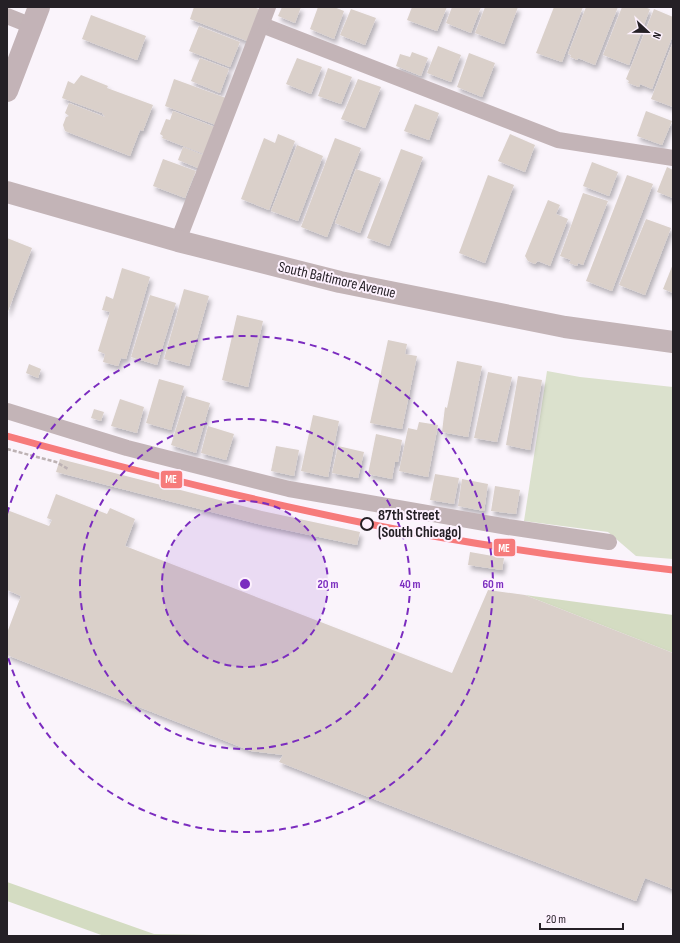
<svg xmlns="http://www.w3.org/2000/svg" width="680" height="943" font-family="'Sofia Sans Condensed',sans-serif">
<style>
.green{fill:#dbe1cd}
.forest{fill:#d4dcc2}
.building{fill:#dad0ca;filter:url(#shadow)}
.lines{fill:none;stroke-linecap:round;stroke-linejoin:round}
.path{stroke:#bdb2b4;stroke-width:2.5;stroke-dasharray:4 2;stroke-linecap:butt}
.lane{stroke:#c3b4b7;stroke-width:16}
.street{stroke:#c3b4b7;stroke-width:22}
.secondary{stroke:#c3b3b7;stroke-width:22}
.rail-1-casing{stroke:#fdf1fe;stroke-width:10}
.rail-1{stroke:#f67b7b;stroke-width:7}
.ring{fill:none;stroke:#7b2cbf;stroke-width:2;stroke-dasharray:7 5}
.stop-dot{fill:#fdf1fe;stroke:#252026;stroke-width:2}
.labels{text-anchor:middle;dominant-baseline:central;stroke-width:4;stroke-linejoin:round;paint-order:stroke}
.street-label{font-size:15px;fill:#252026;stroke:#fdf1fe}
.stop-label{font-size:15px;font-weight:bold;fill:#252026;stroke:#fdf1fe;text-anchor:start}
.centre{fill:#7b2cbf;stroke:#fdf1fe;stroke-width:2}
.ring-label{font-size:12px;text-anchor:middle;font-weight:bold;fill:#7b2cbf;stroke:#fdf1fe;stroke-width:4;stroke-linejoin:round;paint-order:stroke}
.line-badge{stroke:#fdf1fe;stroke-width:1.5}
.badge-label{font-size:11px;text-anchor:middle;font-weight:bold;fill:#fff}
</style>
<defs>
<filter id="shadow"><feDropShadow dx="2.5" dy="4.5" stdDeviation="2" flood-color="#0004"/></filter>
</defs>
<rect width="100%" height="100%" fill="#faf4fb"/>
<!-- green -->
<polygon class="green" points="547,371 580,377 673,387 673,559 636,556 608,532 524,521"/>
<!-- forest -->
<g class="forest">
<polygon points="525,595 673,615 673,653"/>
<polygon points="7,882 154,934 267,936 104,936 7,901"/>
</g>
<!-- building -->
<g class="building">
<polygon points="194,7 253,7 259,9 247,41 190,19"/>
<polygon points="282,7 301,7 295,23 278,16"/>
<polygon points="318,7 334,7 344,11 334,39 310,29"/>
<polygon points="412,7 447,7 437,31 407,20"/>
<polygon points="452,7 481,7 471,33 446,23"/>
<polygon points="485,7 518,7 504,44 475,33"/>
<polygon points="554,7 583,7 562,62 536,53"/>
<polygon points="586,7 618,7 595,65 578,58 577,60 570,57 571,55 568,54"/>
<polygon points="622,7 644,7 650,9 629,65 603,55"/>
<polygon points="351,9 376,18 365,45 340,35"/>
<polygon points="654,9 673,17 673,35 652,89 640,84 639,87 628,83 629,81 626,79"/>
<polygon points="91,15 146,36 137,60 82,39"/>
<polygon points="199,26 240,42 230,67 189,51"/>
<polygon points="673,42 673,107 651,99"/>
<polygon points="438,46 461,55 451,82 427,73"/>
<polygon points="412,52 428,58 421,76 396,66 400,54 410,57"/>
<polygon points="469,53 495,63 482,97 457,87"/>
<polygon points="200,58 229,69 220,93 191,81"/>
<polygon points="297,58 322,67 311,94 286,84"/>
<polygon points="328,68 352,77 341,104 318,96"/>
<polygon points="81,75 108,86 107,88 153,105 143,131 135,128 140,130 130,156 65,131 63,125 66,117 69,116 65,113 69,103 105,117 102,113 62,98 68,81 74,84"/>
<polygon points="174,79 226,98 216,125 165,106"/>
<polygon points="358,79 381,87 365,128 341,119"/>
<polygon points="415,104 439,113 429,140 404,131"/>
<polygon points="173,111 215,127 204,154 162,138 163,136 160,134 166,119 170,120"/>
<polygon points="646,111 672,121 662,145 637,136"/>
<polygon points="278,134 295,141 269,210 241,199 264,138 275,143"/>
<polygon points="510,134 535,145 525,172 498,161"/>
<polygon points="335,138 361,148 327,237 301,227"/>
<polygon points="297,145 323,156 298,221 271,211"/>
<polygon points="183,147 203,155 198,168 178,160"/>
<polygon points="401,149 423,157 389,246 367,238"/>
<polygon points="163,159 196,171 185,198 153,186"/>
<polygon points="592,162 618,172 609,196 583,186"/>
<polygon points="667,167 673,170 673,198 657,192"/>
<polygon points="356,169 381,178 360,233 335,223"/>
<polygon points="488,175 514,185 485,263 459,253"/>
<polygon points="627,175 653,184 612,291 586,281"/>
<polygon points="583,193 608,201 583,265 578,263 577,266 569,263 571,260 560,256"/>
<polygon points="548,200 560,205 556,214 568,219 550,266 538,261 535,264 528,261 525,256"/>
<polygon points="646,219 671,228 645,295 619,285"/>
<polygon points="7,238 32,248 7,314"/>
<polygon points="673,264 673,293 663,289"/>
<polygon points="122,268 150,277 126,359 121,358 118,366 103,362 105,354 98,351 110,312 102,310 106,296 113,299"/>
<polygon points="184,289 209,296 189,366 164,359"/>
<polygon points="150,295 176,303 157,365 131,357"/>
<polygon points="237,315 263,321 248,387 222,380"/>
<polygon points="388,340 407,344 405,354 417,356 402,429 370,423"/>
<polygon points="457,361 482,366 468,437 442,432 445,407 447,408"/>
<polygon points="29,364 41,369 38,378 26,373"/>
<polygon points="488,372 512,377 497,442 474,438"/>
<polygon points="518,376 542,380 530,450 506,445"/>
<polygon points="159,379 184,386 171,430 146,423"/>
<polygon points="186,396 210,403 196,453 171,445"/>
<polygon points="120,399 144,407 137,433 111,426"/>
<polygon points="94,409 104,412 101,421 91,418"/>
<polygon points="313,415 339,421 328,477 301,471"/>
<polygon points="419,422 438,425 428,477 399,471 408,428 417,430"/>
<polygon points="208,426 234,434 226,460 201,453"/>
<polygon points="376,434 402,440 398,462 395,462 392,479 368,474"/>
<polygon points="276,446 299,450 294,476 271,471"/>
<polygon points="338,446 364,452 358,478 332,473"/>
<polygon points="60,459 262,511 360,532 357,545 262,525 56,472"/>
<polygon points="435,474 459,478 454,504 430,500"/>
<polygon points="462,479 488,484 484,511 458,506"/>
<polygon points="495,486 520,490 516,514 491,511"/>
<polygon points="56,494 107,514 110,508 135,519 125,546 452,673 488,590 525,595 673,653 673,889 645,878 636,901 279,762 283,755 251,751 7,655 7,633 21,596 7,590 7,510 49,526 52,520 47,518"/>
<polygon points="470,552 504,558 502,570 468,565"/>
</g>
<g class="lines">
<!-- path -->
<polyline class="path" points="7,449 56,462 68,469"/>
<!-- lane -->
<g class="lane">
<polyline points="7,16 32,26"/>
<polyline points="262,25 558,140 673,158"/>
<polyline points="178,241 268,7"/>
<polyline points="7,411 127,448 289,489 508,527 609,542"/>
</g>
<!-- street -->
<polyline class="street" points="7,192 178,241 340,282 565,327 673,342"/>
<!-- secondary -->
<polyline class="secondary" points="7,91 39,7"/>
<defs>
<path id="rail-1" d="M7 436C130 470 254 501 379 526 476 545 575 559 673 570"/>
</defs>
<!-- rail-1 casing -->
<use href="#rail-1" class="rail-1-casing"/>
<!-- rail-1 -->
<use href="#rail-1" class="rail-1"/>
</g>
<!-- distance rings -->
<circle cx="245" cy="584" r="83" fill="#7b2cbf" fill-opacity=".12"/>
<g class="ring">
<circle cx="245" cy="584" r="83"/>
<circle cx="245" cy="584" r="165"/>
<path d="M7 514A248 248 0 1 1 7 654"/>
</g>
<!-- markers -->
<circle class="stop-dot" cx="367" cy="524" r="6"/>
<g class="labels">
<!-- street labels -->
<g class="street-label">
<text transform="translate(337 280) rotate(13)">South Baltimore Avenue</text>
</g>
<!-- stop labels -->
<g class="stop-label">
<text x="378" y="515">87th Street<tspan x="378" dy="17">(South Chicago)</tspan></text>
</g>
</g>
<circle cx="245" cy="584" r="6" class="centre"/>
<g class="ring-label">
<text x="328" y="588">20 m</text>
<text x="410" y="588">40 m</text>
<text x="493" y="588">60 m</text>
</g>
<g class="line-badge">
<rect x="160" y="470" width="23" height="19" rx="4" fill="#f67b7b"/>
<rect x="493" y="538" width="23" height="19" rx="4" fill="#f67b7b"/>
</g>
<g class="badge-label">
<text x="171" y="483">ME</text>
<text x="504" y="552">ME</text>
</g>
<!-- border -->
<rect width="680" height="943" fill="none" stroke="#252026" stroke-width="16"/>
<!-- north arrow -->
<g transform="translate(648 32) rotate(112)" stroke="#fdf1fe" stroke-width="3" paint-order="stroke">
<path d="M0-3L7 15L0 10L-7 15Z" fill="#252026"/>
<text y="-6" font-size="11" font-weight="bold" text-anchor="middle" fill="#252026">N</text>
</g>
<!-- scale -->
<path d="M540 923v6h83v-6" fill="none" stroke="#252026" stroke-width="2"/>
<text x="546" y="923" font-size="12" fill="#252026" stroke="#fdf1fe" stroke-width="3" paint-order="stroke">20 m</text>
</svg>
